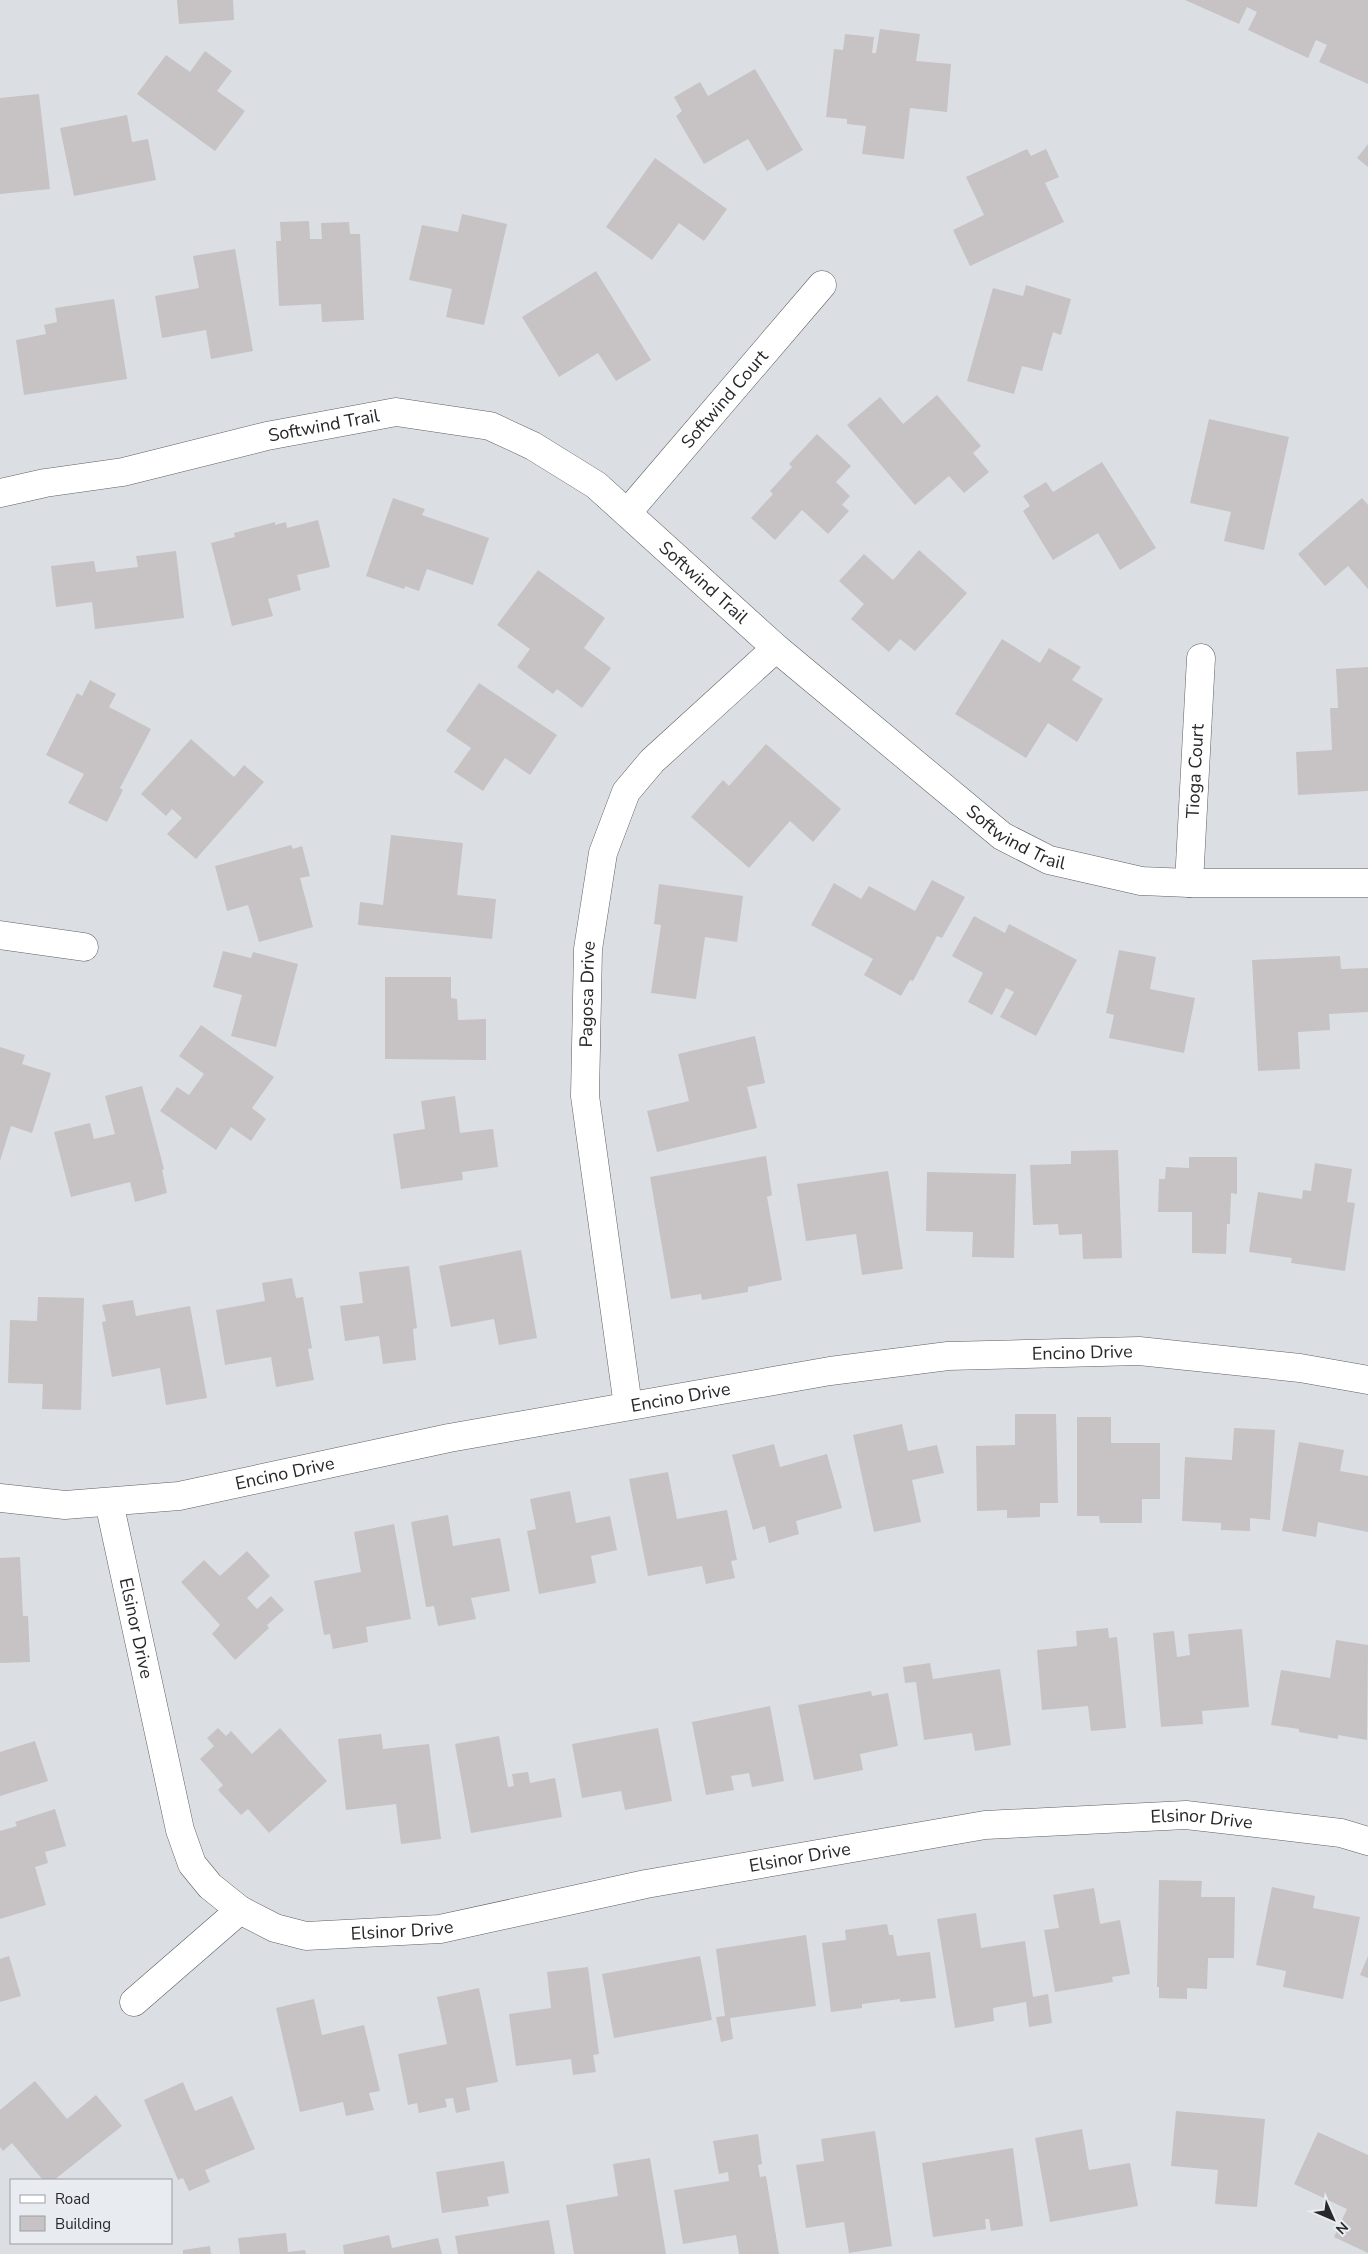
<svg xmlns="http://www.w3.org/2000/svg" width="1368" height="2254" viewBox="0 0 1368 2254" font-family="'Nunito Sans',sans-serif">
  <rect width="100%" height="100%" fill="#dbdfe3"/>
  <!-- building -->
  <g fill="#c7c2c4">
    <path d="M177 0H233L234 20 179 24Z"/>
    <path d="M1185 0H1368V84L1319 62 1327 45 1316 40 1308 58 1248 30 1257 12 1247 7 1239 24Z"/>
    <path d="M880 29 920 34 916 61 951 64 947 112 910 108 904 159 862 154 866 126 847 124V119L826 117 834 49 843 50 845 34 874 37 872 53H876Z"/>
    <path d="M205 51 232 71 217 91 245 111 215 151 137 94 166 55 190 72Z"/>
    <path d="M755 69 803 150 767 171 748 139 704 164 676 116 682 111 674 97 700 82 708 96Z"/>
    <path d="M39 94 50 189 0 194V98Z"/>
    <path d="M127 115 132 142 148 139 156 180 74 196 60 128Z"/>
    <path d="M1368 144V167L1357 158Z"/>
    <path d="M1027 149 1031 156 1046 149 1059 177 1045 183 1064 222 970 266 953 230 984 215 966 177Z"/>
    <path d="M655 158 727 209 704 241 679 223 652 260 606 227Z"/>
    <path d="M462 214 507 224 484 325 446 317 452 289 409 280 422 225 458 232Z"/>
    <path d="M309 221 310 239H322L321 223 349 222 350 234H360L364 320 322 322 321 304 279 306 276 241H281L280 222Z"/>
    <path d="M235 249 253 351 211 359 206 330 162 338 155 296 199 288 193 256Z"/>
    <path d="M596 271 651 360 616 381 598 353 559 377 522 317Z"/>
    <path d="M1026 285 1071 299 1061 335 1053 332 1042 371 1022 366 1014 394 967 381 993 288 1023 296Z"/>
    <path d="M114 299 127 379 24 395 16 340 46 334 44 325 57 322 55 308Z"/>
    <path d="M937 395 981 446 973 453 989 472 964 493 949 476 915 505 847 425 880 397 903 424Z"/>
    <path d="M1209 419 1289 437 1264 550 1224 541 1231 512 1190 503Z"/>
    <path d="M817 434 851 466 836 482 850 496 842 505 849 511 828 534 802 510 775 540 751 518 773 494 770 491 792 467 789 464Z"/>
    <path d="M1102 462 1156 548 1120 570 1098 533 1053 560 1023 511 1030 506 1023 496 1046 482 1053 492Z"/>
    <path d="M393 498 425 509 422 515 489 538 473 585 427 569 419 591 405 586 404 589 366 576Z"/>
    <path d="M1362 498 1368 505V589L1348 566 1325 586 1298 554Z"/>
    <path d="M318 520 330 567 297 575 301 590 268 599 273 616 232 626 211 543 235 537 234 533 275 522V525L286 522 287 528Z"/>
    <path d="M919 550 967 593 915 651 900 639 889 652 851 619 864 604 839 581 864 554 893 580Z"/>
    <path d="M176 551 184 618 95 629 92 602 56 607 51 566 94 561 96 572 138 567 136 556Z"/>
    <path d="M538 570 605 618 584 648 611 668 582 708 557 689 553 694 517 667 530 649 497 625Z"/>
    <path d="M1002 639 1040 663 1049 648 1081 667 1072 680 1103 699 1077 742 1048 723 1026 758 955 714Z"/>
    <path d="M1368 667V791L1298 795 1296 752 1332 750 1330 708H1338L1336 669Z"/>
    <path d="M90 680 116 694 109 707 151 729 120 788 123 790 107 822 68 803 84 774 46 755 77 693 82 696Z"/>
    <path d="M479 683 557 735 530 775 505 758 483 791 454 772 471 748 446 731Z"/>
    <path d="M191 739 234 777 244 765 264 782 196 859 167 834 182 818 172 809 166 816 141 794Z"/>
    <path d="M766 744 841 809 813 842 790 821 749 868 691 817 723 780 729 786Z"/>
    <path d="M391 835 463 843 457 895 496 899 492 939 358 925 360 902 383 905Z"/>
    <path d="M291 845 293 849 302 846 310 876 300 878 313 927 259 942 248 905 227 911 215 866Z"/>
    <path d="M932 880 965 897 942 938 937 936 913 981 910 980 901 996 864 975 873 959 811 925 834 883 861 899 869 886 915 911Z"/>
    <path d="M659 884 743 896 737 942 705 937 696 999 651 993 661 925 654 924Z"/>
    <path d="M974 916 1005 933 1009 924 1077 960 1036 1036 1000 1017 1014 992 1006 988 992 1015 968 1002 983 973 952 956Z"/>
    <path d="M1119 950 1156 957 1150 989 1195 998 1184 1053 1109 1038 1114 1015 1106 1013Z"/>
    <path d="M223 951 251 958 253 952 298 964 276 1047 231 1036 242 995 213 987Z"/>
    <path d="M1340 956 1341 969 1368 968V1012L1329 1014 1330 1030 1298 1032 1300 1069 1258 1071 1252 960Z"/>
    <path d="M385 977H451V998L457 999 458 1020 486 1019V1060L385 1059Z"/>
    <path d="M201 1025 274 1077 252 1108 266 1119 251 1141 231 1127 216 1150 160 1111 177 1087 189 1095 204 1074 179 1056Z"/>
    <path d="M755 1036 765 1083 747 1087 757 1128 657 1152 647 1111 689 1101 678 1054Z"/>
    <path d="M0 1047 25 1055 22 1064 51 1073 32 1133 11 1126 0 1161Z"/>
    <path d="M142 1086 164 1169 162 1170 167 1193 135 1202 130 1182 71 1197 54 1132 90 1123 94 1139 115 1134 105 1096Z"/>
    <path d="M455 1096 460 1133 493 1129 498 1167 462 1172 463 1180 401 1189 393 1134 425 1129 421 1101Z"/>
    <path d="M1118 1150 1122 1258 1083 1259 1082 1234 1059 1235 1058 1224 1033 1225 1030 1165 1071 1164V1151Z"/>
    <path d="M766 1156 772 1195 767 1197 782 1280 748 1287V1292L702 1300 701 1294 671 1299 650 1177Z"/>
    <path d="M1189 1157H1237V1194L1231 1193 1230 1224H1227L1226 1254 1192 1253V1212H1158L1159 1179H1165L1166 1167 1189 1168Z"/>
    <path d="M1315 1163 1352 1169 1347 1202 1355 1203 1345 1271 1291 1263 1292 1258 1249 1252 1258 1192 1302 1199 1303 1190 1311 1191Z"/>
    <path d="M888 1171 903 1269 862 1275 856 1234 806 1241 797 1184Z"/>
    <path d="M927 1172 1016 1174 1014 1258 972 1257 973 1232 926 1231Z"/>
    <path d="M521 1250 537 1338 499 1345 494 1319 451 1327 439 1266Z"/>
    <path d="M409 1266 417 1328 413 1329 416 1360 383 1364 379 1336 345 1341 340 1306 363 1303 359 1272Z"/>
    <path d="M292 1278 296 1298 303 1297 312 1348 308 1349 314 1380 276 1387 271 1357 225 1365 216 1310 265 1301 262 1283Z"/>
    <path d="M38 1297 84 1298 81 1410 42 1409 43 1384 8 1383 10 1320 37 1321Z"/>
    <path d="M133 1300 136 1316 190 1306 207 1398 166 1405 160 1368 112 1377 102 1322 106 1321 102 1305Z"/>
    <path d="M1015 1414H1056L1058 1503H1040V1517L1007 1518V1510L977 1511 976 1446 1015 1445Z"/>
    <path d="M1077 1417H1111V1443H1160V1499H1142V1523H1100L1099 1516H1077Z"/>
    <path d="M902 1424 908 1451 937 1445 944 1473 912 1480 921 1522 874 1532 853 1435Z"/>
    <path d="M1234 1428 1275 1430 1270 1520 1250 1518V1531L1221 1530V1523L1182 1521 1185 1457 1232 1460Z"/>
    <path d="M1299 1442 1344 1450 1340 1471 1368 1476V1532L1318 1522 1316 1537 1282 1531Z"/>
    <path d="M774 1444 780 1467 827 1454 842 1508 796 1521 799 1534 769 1543 765 1526 753 1530 732 1455Z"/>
    <path d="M668 1472 677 1519 727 1510 737 1560 731 1561 735 1578 706 1584 702 1566 648 1576 629 1479Z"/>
    <path d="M570 1491 576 1523 610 1516 617 1550 591 1556 596 1583 539 1594 527 1531 536 1529 530 1499Z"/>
    <path d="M448 1515 453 1546 500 1538 510 1591 471 1598 476 1619 438 1626 434 1606 426 1607 411 1522Z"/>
    <path d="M394 1524 411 1619 366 1627 368 1642 333 1649 330 1634 324 1635 314 1581 361 1572 354 1532Z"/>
    <path d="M247 1551 270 1576 247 1598 257 1609 271 1596 284 1610 267 1625 269 1628 235 1660 212 1634 220 1625 181 1582 204 1560 220 1576Z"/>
    <path d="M20 1557 23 1616H28L30 1662 0 1663V1558Z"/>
    <path d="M1108 1628 1109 1638 1117 1637 1126 1728 1091 1731 1088 1706 1042 1710 1037 1650 1077 1646 1076 1631Z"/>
    <path d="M1242 1629 1249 1707 1202 1711 1203 1724 1161 1727 1153 1633 1174 1631 1177 1657 1190 1655 1188 1634Z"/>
    <path d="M1336 1640 1368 1645 1367 1740 1338 1735V1739L1299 1732V1729L1271 1725 1281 1670 1330 1678Z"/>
    <path d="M930 1663 933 1679 1000 1669 1011 1745 975 1751 972 1733 924 1740 916 1682 905 1683 903 1667Z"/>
    <path d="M871 1691 872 1696 888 1693 898 1746 860 1754 863 1770 814 1780 798 1705Z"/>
    <path d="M770 1706 784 1781 752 1787 749 1773 731 1776 734 1790 706 1795 692 1722Z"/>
    <path d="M218 1728 226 1736 231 1731 252 1754 280 1728 327 1781 269 1833 248 1809 241 1815 218 1790 223 1785 200 1759 214 1746 207 1738Z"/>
    <path d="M658 1728 672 1801 625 1810 621 1791 582 1798 572 1744Z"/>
    <path d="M381 1734 383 1749 429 1744 441 1839 401 1844 396 1804 346 1810 338 1739Z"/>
    <path d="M499 1736 508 1787 514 1786 512 1774 528 1772 530 1783 555 1778 562 1817 471 1833 455 1744Z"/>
    <path d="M35 1741 48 1781 0 1796V1752Z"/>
    <path d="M55 1809 66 1846 45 1852 48 1863 35 1867 46 1905 0 1919V1831L17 1826 15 1822Z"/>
    <path d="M1159 1880 1202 1881 1201 1897H1235L1234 1958H1208L1207 1989 1187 1988V1999L1159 1998V1987H1157Z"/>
    <path d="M1272 1887 1315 1896 1313 1908 1360 1917 1343 1999 1283 1987 1286 1971 1256 1965Z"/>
    <path d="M1094 1888 1100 1924 1120 1920 1130 1974 1112 1977 1113 1982 1055 1992 1044 1930 1059 1928 1053 1895Z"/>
    <path d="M976 1913 981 1948 1025 1941 1033 1997 1048 1994 1052 2023 1029 2027 1026 2002 993 2008 994 2021 955 2028 937 1919Z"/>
    <path d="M887 1924 889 1935H893L897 1956 930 1952 936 1998 900 2002V1999L862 2004V2008L831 2012 822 1943 846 1940 845 1930Z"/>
    <path d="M806 1935 816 2006 730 2018 733 2039 721 2042 716 2017 725 2016 716 1949Z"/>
    <path d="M9 1956 21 1996 0 2002V1959Z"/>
    <path d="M700 1956 712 2020 614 2038 602 1974Z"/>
    <path d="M1368 1956V1978L1360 1975Z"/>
    <path d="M588 1967 599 2054 593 2055 596 2072 573 2075 571 2059 516 2066 509 2014 551 2008 547 1972Z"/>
    <path d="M479 1988 498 2082 466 2088 470 2110 456 2113 453 2098 445 2099 447 2107 419 2113 417 2103 408 2105 398 2054 447 2044 437 1997Z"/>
    <path d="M314 1999 322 2035 364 2025 380 2091 369 2093 374 2110 346 2116 343 2102 300 2112 276 2008Z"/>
    <path d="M35 2081 67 2119 96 2095 122 2126 54 2180H43L12 2143 3 2151 0 2147V2110Z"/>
    <path d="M183 2082 195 2111 232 2096 255 2149 205 2170 210 2182 189 2191 183 2178 178 2180 144 2100Z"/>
    <path d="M1176 2111 1265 2119 1257 2207 1215 2204 1218 2170 1171 2166Z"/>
    <path d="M1082 2129 1089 2170 1130 2163 1138 2206 1050 2222 1035 2138Z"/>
    <path d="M875 2131 892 2246 849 2253 844 2222 806 2228 796 2165 824 2161 821 2139Z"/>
    <path d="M1318 2132 1368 2155V2253L1334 2237 1347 2209 1294 2184Z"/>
    <path d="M758 2134 762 2164 758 2165 760 2177 766 2176 779 2254H739L736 2235 683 2244 674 2190 729 2181 728 2172 719 2174 713 2141Z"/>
    <path d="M1013 2148 1023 2226 991 2231 989 2219H985L986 2229 933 2237 922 2163Z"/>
    <path d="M650 2158 666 2254H574L566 2205 618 2196 613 2164Z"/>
    <path d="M504 2161 509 2193 487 2197 489 2206 442 2213 436 2172Z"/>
    <path d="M549 2220 555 2254H458L455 2236Z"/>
    <path d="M286 2233 288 2252 305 2250 306 2254H240L238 2238Z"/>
    <path d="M389 2235 392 2248 438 2238 442 2254H344L343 2245Z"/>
    <path d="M210 2246 211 2254H183V2250Z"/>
  </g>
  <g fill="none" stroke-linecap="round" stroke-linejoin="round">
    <defs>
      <g id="minor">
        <path id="s1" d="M0 493 45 483 123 472 267 436 396 412 490 426 533 446 596 485 776 648 1002 836 1049 860 1141 881 1189 883H1368"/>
        <path id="s2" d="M627 513 822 285"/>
        <path id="s3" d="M1189 883 1201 658"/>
        <path d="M0 935 84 947"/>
        <path id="s4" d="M628 1406 585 1096 588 949 603 853 626 792 652 761 776 648"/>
        <path id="s5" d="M0 1498 65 1505 179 1496 449 1438 830 1371 948 1356 1139 1351 1300 1368 1368 1380"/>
        <path id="s6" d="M109 1502 180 1830 192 1864 210 1886 240 1910 275 1928 306 1936 440 1929 646 1884 985 1825 1186 1815 1341 1833 1368 1841"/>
        <path d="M134 2002 240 1910"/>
      </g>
    </defs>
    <!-- minor casing -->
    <use href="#minor" stroke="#5c6063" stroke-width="29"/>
    <!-- minor -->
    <use href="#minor" stroke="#fff" stroke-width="28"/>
  </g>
  <g text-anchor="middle" stroke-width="5" stroke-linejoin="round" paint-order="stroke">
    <!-- street labels -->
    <g font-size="18" fill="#27282a" stroke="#e8ecf0">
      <text dy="6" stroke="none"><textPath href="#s2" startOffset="150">Softwind Court</textPath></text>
      <text dy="6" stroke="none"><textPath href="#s1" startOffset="331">Softwind Trail</textPath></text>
      <text dy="6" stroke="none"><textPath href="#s1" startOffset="766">Softwind Trail</textPath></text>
      <text dy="6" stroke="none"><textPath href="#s3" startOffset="112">Tioga Court</textPath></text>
      <text dy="6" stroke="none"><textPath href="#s1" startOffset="1171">Softwind Trail</textPath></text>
      <text dy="6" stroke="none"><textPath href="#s4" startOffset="415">Pagosa Drive</textPath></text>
      <text dy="6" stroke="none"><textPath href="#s5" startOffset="1096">Encino Drive</textPath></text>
      <text dy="6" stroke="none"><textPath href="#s5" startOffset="691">Encino Drive</textPath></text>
      <text dy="6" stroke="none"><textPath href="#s5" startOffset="288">Encino Drive</textPath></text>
      <text dy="6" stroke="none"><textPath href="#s6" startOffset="129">Elsinor Drive</textPath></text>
      <text dy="6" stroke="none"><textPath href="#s6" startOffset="1416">Elsinor Drive</textPath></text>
      <text dy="6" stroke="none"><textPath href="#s6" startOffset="1011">Elsinor Drive</textPath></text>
      <text dy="6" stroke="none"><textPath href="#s6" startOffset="606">Elsinor Drive</textPath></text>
    </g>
  </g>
  <!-- legend -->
  <rect x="10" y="2179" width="162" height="65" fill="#e8ecf0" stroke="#9b9ea1"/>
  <rect x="20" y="2195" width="25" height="8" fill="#ffffff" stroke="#9b9ea1"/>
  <text x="55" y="2204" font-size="15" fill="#27282a">Road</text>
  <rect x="20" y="2216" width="25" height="15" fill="#c7c2c4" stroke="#9b9ea1"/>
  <text x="55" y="2229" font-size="15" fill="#27282a">Building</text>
  <!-- north arrow -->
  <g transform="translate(1333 2219) rotate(135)" stroke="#e8ecf0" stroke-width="4" paint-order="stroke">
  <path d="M0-4L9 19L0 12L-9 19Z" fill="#27282a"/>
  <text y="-8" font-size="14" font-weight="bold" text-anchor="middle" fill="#27282a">N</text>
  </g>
</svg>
